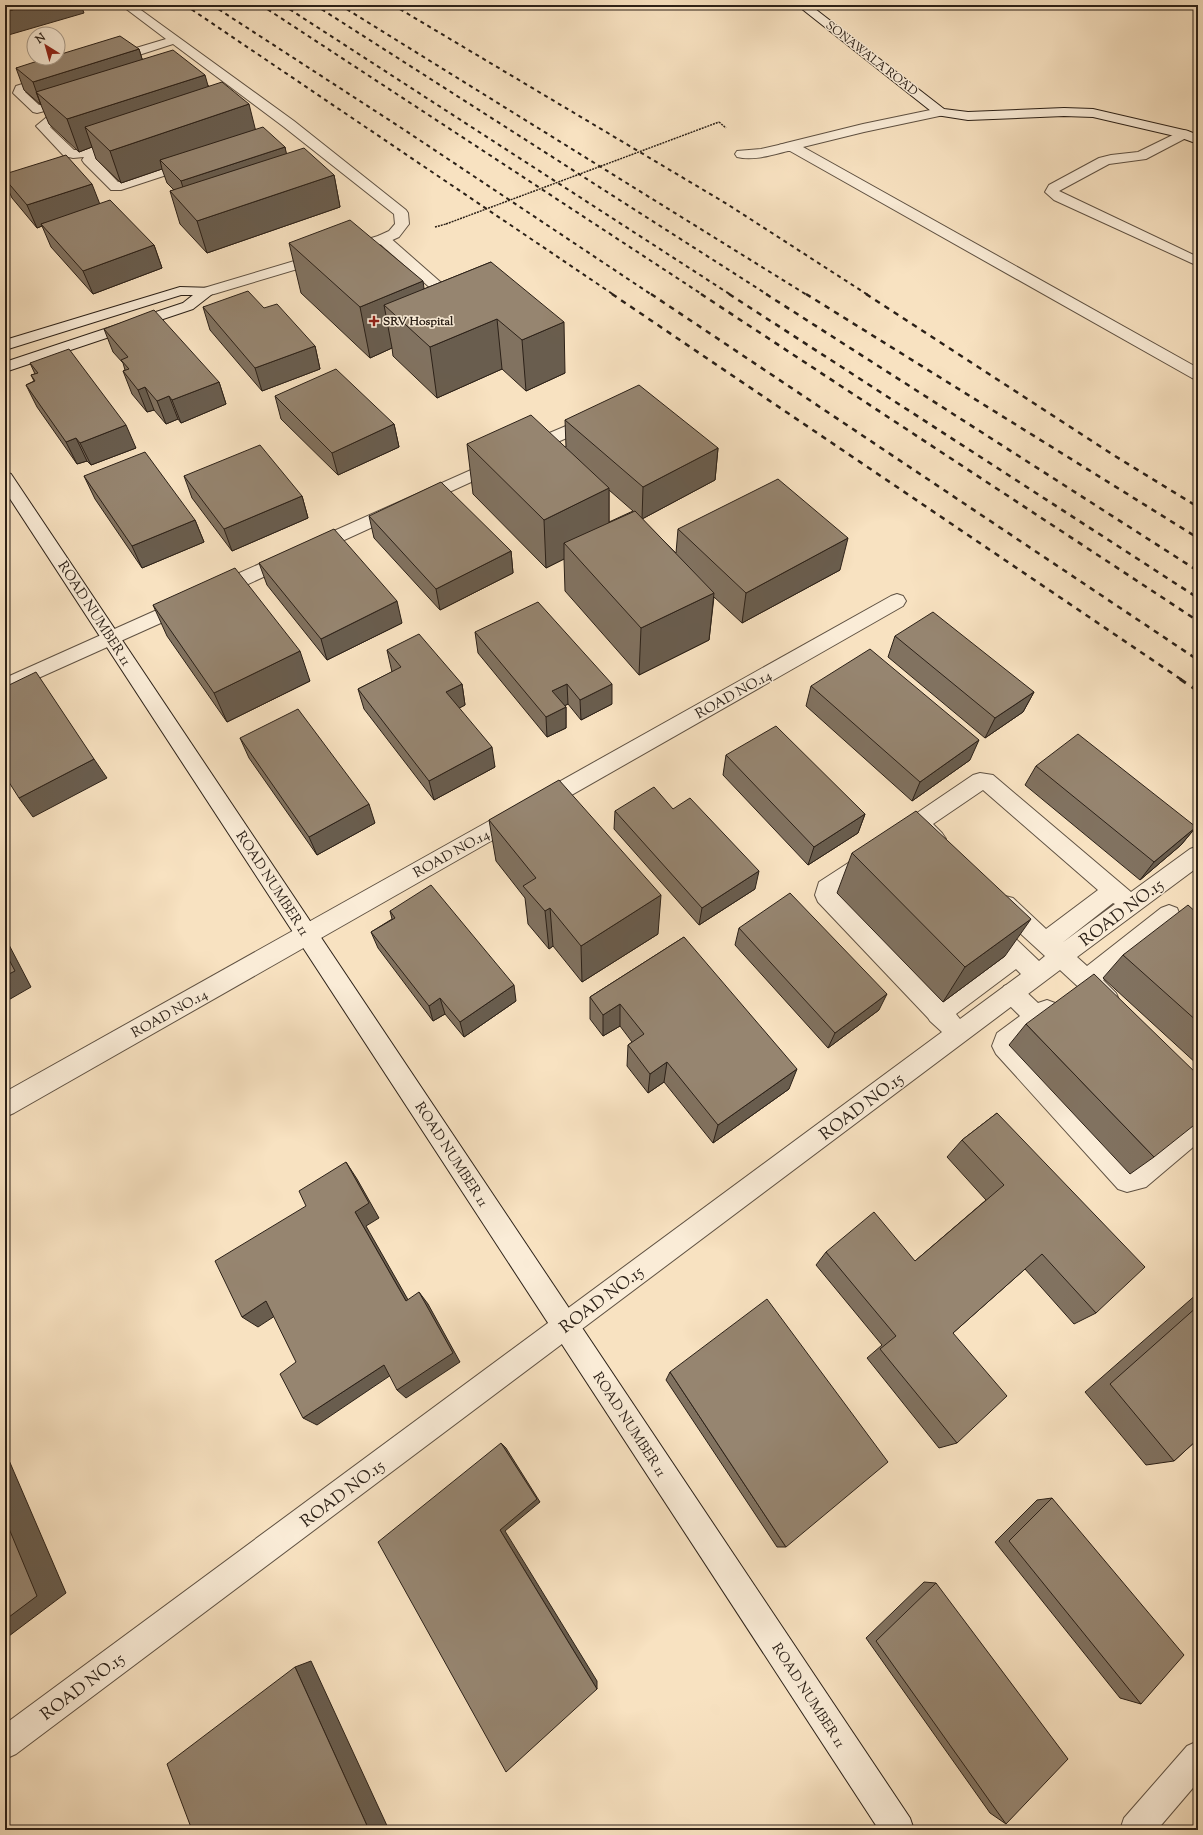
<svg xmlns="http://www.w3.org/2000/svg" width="1203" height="1835" viewBox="0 0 1203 1835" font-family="'Sorts Mill Goudy',serif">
  <rect width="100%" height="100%" fill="#f8e2c1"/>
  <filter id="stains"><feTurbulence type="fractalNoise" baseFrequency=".005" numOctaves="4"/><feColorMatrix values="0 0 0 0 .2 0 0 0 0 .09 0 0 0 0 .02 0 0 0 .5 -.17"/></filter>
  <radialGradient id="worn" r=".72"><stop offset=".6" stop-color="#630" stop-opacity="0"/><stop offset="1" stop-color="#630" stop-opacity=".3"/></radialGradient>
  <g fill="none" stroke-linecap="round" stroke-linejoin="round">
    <defs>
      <g id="lane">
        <path d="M1183 130 1188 131 1189 134 1188 137 1146 159 1109 164 1059 191 1198 257V266L1054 200 1045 192 1049 185 1099 158 1111 155 1138 152Z"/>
        <path d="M783 144 788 145 790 148 788 151C772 155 753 161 737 157L735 154 737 151 761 149Z"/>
        <path d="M383 235 388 236 462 301 464 304 462 307 457 308 452 307 378 242 376 239 378 236Z"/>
        <path d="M1012 983 1020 986 1038 1003 1047 1000 1055 1003 1059 1010 1055 1017 1018 1045 1131 1167 1189 1120 1198 1116V1143L1146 1187 1127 1192 1118 1189 996 1054 992 1046 997 1033 1020 1016 1004 1000 1001 993 1004 986Z"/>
      </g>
      <g id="street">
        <path d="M121 5H134L294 121 406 210 408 213 409 224 399 237 388 242 214 294 209 295 204 294 202 291 204 288 378 236 389 231 395 224 394 214 284 127 173 44 114 63H106L104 60 106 57 166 39Z"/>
        <path d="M51 75 55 76 57 79 55 82 25 92 39 105 67 97 71 98 73 101 71 104 37 113 33 112 13 93 16 86Z"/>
        <path d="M76 108 80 109 82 112 80 115 55 123 50 127 74 150C85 151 96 143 107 145L108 148 124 143 129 144 131 147 129 150 98 161 118 182 192 158 197 159 199 162 197 165 121 190H111L84 163 82 160 84 157 73 158 64 156 36 126 47 117Z"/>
        <path d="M940 108 944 109 946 112 944 115 864 132 803 147 1198 368V380L1192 378 790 151H779L777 148 779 145 786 143 863 124Z"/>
        <path d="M592 415 598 416 600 420 598 424 533 453 527 454 521 453 519 449 521 445Z"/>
        <path d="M498 458 504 459 506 463 504 467 222 596 216 598 210 596 207 591 210 586Z"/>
        <path d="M897 594 903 596 906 601 903 606 14 1113 5 1117V1092L891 596Z"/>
        <path d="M186 597 192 599 195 604 192 609 5 693V678Z"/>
        <path d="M980 773 993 775 1131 892 1190 849 1198 846V867L1077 957 1087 966 1161 908 1169 905 1177 908 1180 915 1177 922 1103 980 1116 993 1119 1000 1116 1007 1108 1010 1100 1007 1060 970 16 1754 5 1759V1724L942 1032 930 1021 928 1018 818 902 815 895 819 882 859 856 867 853 875 856 878 862 875 868 838 893 940 999 1001 954 981 935 978 928 981 921 989 918 997 921 1039 961 1045 956 997 912 994 905 997 898 1005 896 1013 898 1046 929 1098 890 983 790 933 824 942 833 946 839 942 845C926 851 905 831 914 815L973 775ZM1113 903 1115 904 1062 943ZM1016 969 1021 974 960 1019 956 1014Z"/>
        <path d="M1198 1741V1782L1157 1830H1120L1124 1818 1187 1746Z"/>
      </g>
      <g id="secondary">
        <path d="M797 5H810L944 109 968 112 1064 108 1093 109 1188 131 1198 135V144L1179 137 1093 117 1064 116 968 120 936 115Z"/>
        <path d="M180 287 214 288 216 291 193 309 5 372V362L183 303 193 295H181L5 350V340Z"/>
        <path d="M5 472 11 474 910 1818 914 1830H879L5 491Z"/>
      </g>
    </defs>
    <!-- lane casing -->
    <use href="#lane" stroke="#5f5142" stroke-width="2"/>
    <!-- street casing -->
    <use href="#street" stroke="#5f5142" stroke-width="2"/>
    <!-- secondary casing -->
    <use href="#secondary" stroke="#2c2118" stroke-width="2"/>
    <!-- path -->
    <g stroke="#2c2118" stroke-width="1.5" stroke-dasharray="2 1" stroke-linecap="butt">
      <path d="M719 122 726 128"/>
      <path d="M435 227 446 224"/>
    </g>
    <!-- lane -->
    <use href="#lane" fill="#faecd7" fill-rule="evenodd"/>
    <!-- street -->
    <use href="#street" fill="#faecd7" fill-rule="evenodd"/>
    <!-- secondary -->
    <use href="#secondary" fill="#faecd7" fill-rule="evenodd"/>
    <!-- rail-far2 -->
    <g stroke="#2c2118" stroke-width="2" stroke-dasharray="4 4" stroke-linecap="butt">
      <path d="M185 5 614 295"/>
      <path d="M212 5 403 129 652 295"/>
      <path d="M261 5 703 295"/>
      <path d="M283 5 731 295"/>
      <path d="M315 5 768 295"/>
      <path d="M340 5 807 295"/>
      <path d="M393 5 727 204 868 295"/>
    </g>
    <!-- rail-far1 -->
    <g stroke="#2c2118" stroke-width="2.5" stroke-dasharray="5.5 5.5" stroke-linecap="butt">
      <path d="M612 294 1182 680"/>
      <path d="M651 294 1198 660"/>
      <path d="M701 294 1198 621"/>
      <path d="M729 294 1198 598"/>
      <path d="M766 294 1198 571"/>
      <path d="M806 294 1198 538"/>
      <path d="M866 294 1115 456 1198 507"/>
    </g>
    <!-- rail -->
    <path stroke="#2c2118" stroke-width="3" stroke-dasharray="7 7" stroke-linecap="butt" d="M1180 679 1198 691"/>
    <!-- path-bridge -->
    <path stroke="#2c2118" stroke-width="1.5" stroke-dasharray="2 1" stroke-linecap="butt" d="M446 224 719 122"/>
  </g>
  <!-- wall -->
  <g fill="#817260" stroke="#2c2118" fill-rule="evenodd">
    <path d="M139 49 142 59 209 86 255 129 285 147 286 154 334 175 340 207 207 253 180 224 170 191 174 190 167 183 162 169 121 183 96 159 92 147 79 152 49 124 41 105 24 90 16 68Z"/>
    <path d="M5 174 100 204 154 245 162 268 93 294 51 247 42 226 37 228 12 198 5 183Z"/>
    <path d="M289 243 424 289 491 262 565 373 526 391 502 369 437 398 393 356 392 348 370 358 301 293Z"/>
    <path d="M203 307 264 308 315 346 320 369 262 391 210 330Z"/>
    <path d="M104 329 219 382 226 404 181 423 178 419 166 424 154 410 147 412 132 394 123 371 125 370 123 363 113 352Z"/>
    <path d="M30 363 136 448 91 465 87 461 77 464 37 407 26 385 34 381 31 375 35 374Z"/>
    <path d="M275 396 394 424 399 447 338 475 281 419Z"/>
    <path d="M565 420 718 448 715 480 642 519 676 553 678 529 840 570 742 623 714 597 709 640 639 675 565 591 564 559 546 568 473 494 467 444 566 447ZM609 490 633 511 609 522Z"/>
    <path d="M84 476 195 520 204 542 142 568 95 499Z"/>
    <path d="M184 476 302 496 308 518 232 551 192 498Z"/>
    <path d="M369 516 511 551 513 573 440 610 374 538Z"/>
    <path d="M259 563 402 623 327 660 267 585Z"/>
    <path d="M153 605 310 681 227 722 167 636Z"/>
    <path d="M475 632 612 704 581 720 568 704 564 706 566 707V728L547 737 478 653Z"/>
    <path d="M895 636 1034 692 1023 712 985 738 888 657Z"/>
    <path d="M387 650 462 684 465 705 459 708 495 767 434 800 364 709 358 689 392 672Z"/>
    <path d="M811 686 970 760 912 801 806 706Z"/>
    <path d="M240 738 375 823 317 855 249 758Z"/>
    <path d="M726 755 865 814 858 833 808 865 723 775Z"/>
    <path d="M1036 766 1196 827 1181 845 1140 880 1025 785Z"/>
    <path d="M673 809 755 889 699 925 614 829 615 811Z"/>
    <path d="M489 820 658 934 582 982 553 946 549 949 528 924 525 898 496 861Z"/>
    <path d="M852 853 1005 956 943 1002 837 893Z"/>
    <path d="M390 911 516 1001 464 1037 445 1014 433 1021 378 948 371 932 392 919Z"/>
    <path d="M1198 914V1065L1103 978 1123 955Z"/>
    <path d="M739 928 879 1010 828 1048 735 945Z"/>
    <path d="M684 937 789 1089 713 1143 664 1082 648 1093 627 1066 628 1045 632 1042 620 1026 603 1036 590 1019V997Z"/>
    <path d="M1026 1024 1154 1157 1130 1174 1009 1045Z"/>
    <path d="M997 1113 1096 1313 1074 1324 1025 1269 953 1333 957 1443 939 1448 867 1358 882 1345 816 1265 826 1252 915 1261 986 1200 947 1157 962 1140Z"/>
    <path d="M1198 1293V1439L1174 1461 1146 1465 1085 1392Z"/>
    <path d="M670 1372 786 1547H777L666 1380Z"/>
    <path d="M1052 1498 1141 1704 1120 1698 995 1542 1037 1500Z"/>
    <path d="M924 1582 936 1583 1006 1824 990 1813 866 1638Z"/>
  </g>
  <!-- shaded-wall -->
  <g fill="#695d4e" stroke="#2c2118">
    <path d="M29 5H81L84 13 5 36V12Z"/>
    <path d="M139 49 146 72 36 92 41 105 33 82Z"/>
    <path d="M205 75 214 107 85 127 92 147 79 152 67 119Z"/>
    <path d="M249 104 257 136 160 160 162 169 121 183 110 151Z"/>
    <path d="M285 147 290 170 188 204 181 181Z"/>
    <path d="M334 175 340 207 207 253 197 221Z"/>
    <path d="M92 184 101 207 41 224 42 226 37 228 27 205Z"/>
    <path d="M154 245 162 268 93 294 83 271Z"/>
    <path d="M423 281 430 332 384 305 392 348 370 358 360 307Z"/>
    <path d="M497 319 502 369 437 398 430 347Z"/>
    <path d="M564 322 565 373 526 391 522 340Z"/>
    <path d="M315 346 320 369 262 391 255 368Z"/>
    <path d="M219 382 226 404 181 423 172 400Z"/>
    <path d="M145 387 154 410 147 412 138 390Z"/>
    <path d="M169 396 178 419 166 424 157 401Z"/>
    <path d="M394 424 399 447 338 475 332 453Z"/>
    <path d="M126 425 136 448 91 465 80 443Z"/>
    <path d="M76 438 87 461 77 464 66 442Z"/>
    <path d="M718 448 715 480 642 519 643 487Z"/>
    <path d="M609 488V537L564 543V559L546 568 544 520Z"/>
    <path d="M302 496 308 518 232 551 224 529Z"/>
    <path d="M195 520 204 542 142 568 132 546Z"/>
    <path d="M848 538 840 570 742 623 746 593Z"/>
    <path d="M511 551 513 573 440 610 436 589Z"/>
    <path d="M714 593 709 640 639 675 641 628Z"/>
    <path d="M397 601 402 623 327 660 321 639Z"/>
    <path d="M300 651 310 681 227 722 214 693Z"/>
    <path d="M462 684 465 705 450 713 446 692Z"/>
    <path d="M567 684 568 704 553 712 552 691Z"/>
    <path d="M612 684V704L581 720 580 700Z"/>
    <path d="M1034 692 1023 712 985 738 995 718Z"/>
    <path d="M566 707V728L547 737 546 717Z"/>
    <path d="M979 740 970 760 912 801 920 782Z"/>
    <path d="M492 747 495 767 434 800 429 781Z"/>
    <path d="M94 759 107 778 33 817 19 798Z"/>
    <path d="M369 804 375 823 317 855 309 837Z"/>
    <path d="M865 814 858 833 808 865 814 847Z"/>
    <path d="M1196 827 1181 845 1140 880 1154 862Z"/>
    <path d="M759 871 755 889 699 925 702 908Z"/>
    <path d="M661 895 658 934 582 982 581 946Z"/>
    <path d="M550 908 553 946 549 949 545 911Z"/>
    <path d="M1031 919 1005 956 943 1002 965 967Z"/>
    <path d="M5 939 7 941 31 987 5 1002Z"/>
    <path d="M514 985 516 1001 464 1037 460 1022Z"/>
    <path d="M887 994 879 1010 828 1048 835 1033Z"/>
    <path d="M440 998 445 1014 433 1021 429 1006Z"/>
    <path d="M620 1004V1026L603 1036V1015Z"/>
    <path d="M667 1062 664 1082 648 1093 650 1074Z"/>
    <path d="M797 1069 789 1089 713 1143 718 1125Z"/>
    <path d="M346 1162 357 1179 379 1218 366 1226 415 1312 406 1301 355 1212Z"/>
    <path d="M419 1292 428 1304 460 1362 406 1398 397 1390Z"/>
    <path d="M266 1301 281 1312 258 1327 242 1317Z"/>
    <path d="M384 1365 394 1373 317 1425 303 1418Z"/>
    <path d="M501 1443 506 1448 540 1502 505 1531 597 1681V1689L500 1530Z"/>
    <path d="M5 1451 66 1593 5 1639Z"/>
    <path d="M311 1661 389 1830H369L295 1667Z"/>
  </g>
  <!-- building -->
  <g fill="#968570" stroke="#2c2118">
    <path d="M5 5H29L5 12Z"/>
    <path d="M120 36 139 49 33 82 16 68 47 58H58V55Z"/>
    <path d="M173 50 205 75 67 119 36 92Z"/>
    <path d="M222 82 249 104 110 151 85 127Z"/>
    <path d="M263 127 285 147 181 181 160 160Z"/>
    <path d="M304 148 334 175 197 221 170 191Z"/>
    <path d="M66 155 92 184 27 205 5 179V174Z"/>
    <path d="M110 200 154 245 83 271 41 224Z"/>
    <path d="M350 220 423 281 360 307 289 243Z"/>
    <path d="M491 262 564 322 522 340 497 319 430 347 384 305Z"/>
    <path d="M248 291 264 308 277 304 315 346 255 368 203 307Z"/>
    <path d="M154 310 219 382 172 400 169 396 157 401 145 387 138 390 123 371 129 369 121 360 128 357 104 329Z"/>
    <path d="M69 349 126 425 80 443 76 438 66 442 26 385 35 381 31 375 38 373 30 363Z"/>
    <path d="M336 369 394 424 332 453 275 396Z"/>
    <path d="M639 385 718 448 643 487 565 420Z"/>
    <path d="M531 415 609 488 544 520 467 444Z"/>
    <path d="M260 445 302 496 224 529 184 476Z"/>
    <path d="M145 452 195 520 132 546 84 476Z"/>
    <path d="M778 479 848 538 746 593 678 529Z"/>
    <path d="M441 482 511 551 436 589 369 516Z"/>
    <path d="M635 511 714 593 641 628 564 543Z"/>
    <path d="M334 529 397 601 321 639 259 563Z"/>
    <path d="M235 568 300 651 214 693 153 605Z"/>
    <path d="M538 602 612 684 580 700 567 684 552 691 566 707 546 717 475 632Z"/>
    <path d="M933 612 1034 692 995 718 895 636Z"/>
    <path d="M419 634 462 684 446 692 492 747 429 781 358 689 401 667 387 650Z"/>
    <path d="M870 649 979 740 920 782 811 686Z"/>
    <path d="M36 672 94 759 19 798 5 776V687Z"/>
    <path d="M298 709 369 804 309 837 240 738Z"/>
    <path d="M776 726 865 814 814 847 726 755Z"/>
    <path d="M1078 734 1196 827 1154 862 1036 766Z"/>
    <path d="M559 780 661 895 581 946 550 908 545 911 523 886 536 878 489 820Z"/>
    <path d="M654 787 673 809 690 798 759 871 702 908 615 811Z"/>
    <path d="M916 811 1031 919 965 967 852 853Z"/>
    <path d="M431 885 514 985 460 1022 440 998 429 1006 371 932 395 918 390 911Z"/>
    <path d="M790 893 887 994 835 1033 739 928Z"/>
    <path d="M1188 905 1198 914V1022L1123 955Z"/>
    <path d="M684 937 797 1069 718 1125 667 1062 650 1074 628 1045 644 1034 620 1004 603 1015 590 997Z"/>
    <path d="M5 952 15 971 5 976Z"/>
    <path d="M1094 974 1198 1075V1122L1154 1157 1026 1024Z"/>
    <path d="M997 1113 1145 1267 1096 1313 1042 1254 953 1333 1007 1396 957 1443 880 1349 896 1336 826 1252 874 1212 915 1261 1004 1185 962 1140Z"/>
    <path d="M346 1162 369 1203 355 1212 406 1301 419 1292 453 1353 397 1390 384 1365 303 1418 280 1374 296 1362 266 1301 242 1317 215 1261 306 1206 299 1191Z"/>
    <path d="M767 1299 888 1462 786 1547 670 1372Z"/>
    <path d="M1198 1306V1439L1174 1461 1110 1384Z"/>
    <path d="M501 1443 537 1499 500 1530 597 1689 506 1772 378 1542Z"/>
    <path d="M1052 1498 1184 1655 1141 1704 1009 1541Z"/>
    <path d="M5 1519 37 1596 5 1620Z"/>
    <path d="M936 1583 1068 1759 1006 1824 876 1641Z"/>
    <path d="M295 1667 369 1830H192L167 1764Z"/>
  </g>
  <!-- markers -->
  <path fill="#8f2418" stroke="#faecd7" stroke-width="1.5" d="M372 315h4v4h4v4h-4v4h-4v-4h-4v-4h4z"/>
  <g text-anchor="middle" stroke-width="3" stroke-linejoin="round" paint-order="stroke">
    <!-- far-street labels -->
    <g font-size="12" fill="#2c2118" stroke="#faecd7">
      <text transform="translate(872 58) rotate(38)" y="4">SONAWALA ROAD</text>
    </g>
    <!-- far-poi labels -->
    <g font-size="12" font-weight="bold" fill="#2c2118" stroke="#faecd7" text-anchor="start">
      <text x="383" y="325">SRV Hospital</text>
    </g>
    <!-- street labels -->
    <g font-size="14" fill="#2c2118" stroke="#faecd7">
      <text transform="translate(95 613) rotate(57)" y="5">ROAD NUMBER 11</text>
      <text transform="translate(733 694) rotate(-29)" y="5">ROAD NO.14</text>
      <text transform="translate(451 853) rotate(-29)" y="5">ROAD NO.14</text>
      <text transform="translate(273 883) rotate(57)" y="5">ROAD NUMBER 11</text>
      <text transform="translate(169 1013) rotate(-29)" y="5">ROAD NO.14</text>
      <text transform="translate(452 1154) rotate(57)" y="5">ROAD NUMBER 11</text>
      <text transform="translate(630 1424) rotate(57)" y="5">ROAD NUMBER 11</text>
      <text transform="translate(809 1695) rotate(57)" y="5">ROAD NUMBER 11</text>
    </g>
    <!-- near-street labels -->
    <g font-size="17" fill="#2c2118" stroke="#faecd7">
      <text transform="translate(1121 912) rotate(-37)" y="6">ROAD NO.15</text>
      <text transform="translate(861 1106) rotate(-37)" y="6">ROAD NO.15</text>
      <text transform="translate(601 1299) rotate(-37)" y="6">ROAD NO.15</text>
      <text transform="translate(342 1493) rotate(-37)" y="6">ROAD NO.15</text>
      <text transform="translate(82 1686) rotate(-37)" y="6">ROAD NO.15</text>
    </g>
  </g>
  <!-- margin -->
  <rect width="1203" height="1835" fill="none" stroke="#f8e2c1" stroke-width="20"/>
  <rect x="6" y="6" width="1191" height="1823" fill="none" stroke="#2c2118" stroke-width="2"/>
  <rect x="10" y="10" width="1183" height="1815" fill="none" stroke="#2c2118"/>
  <!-- north arrow -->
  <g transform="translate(46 46) rotate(323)"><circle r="19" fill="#faecd7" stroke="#a89b8b"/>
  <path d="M0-3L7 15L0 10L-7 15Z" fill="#8f2418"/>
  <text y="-6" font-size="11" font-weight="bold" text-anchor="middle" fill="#2c2118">N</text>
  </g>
  <rect width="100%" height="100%" filter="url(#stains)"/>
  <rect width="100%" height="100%" fill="url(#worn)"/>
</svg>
